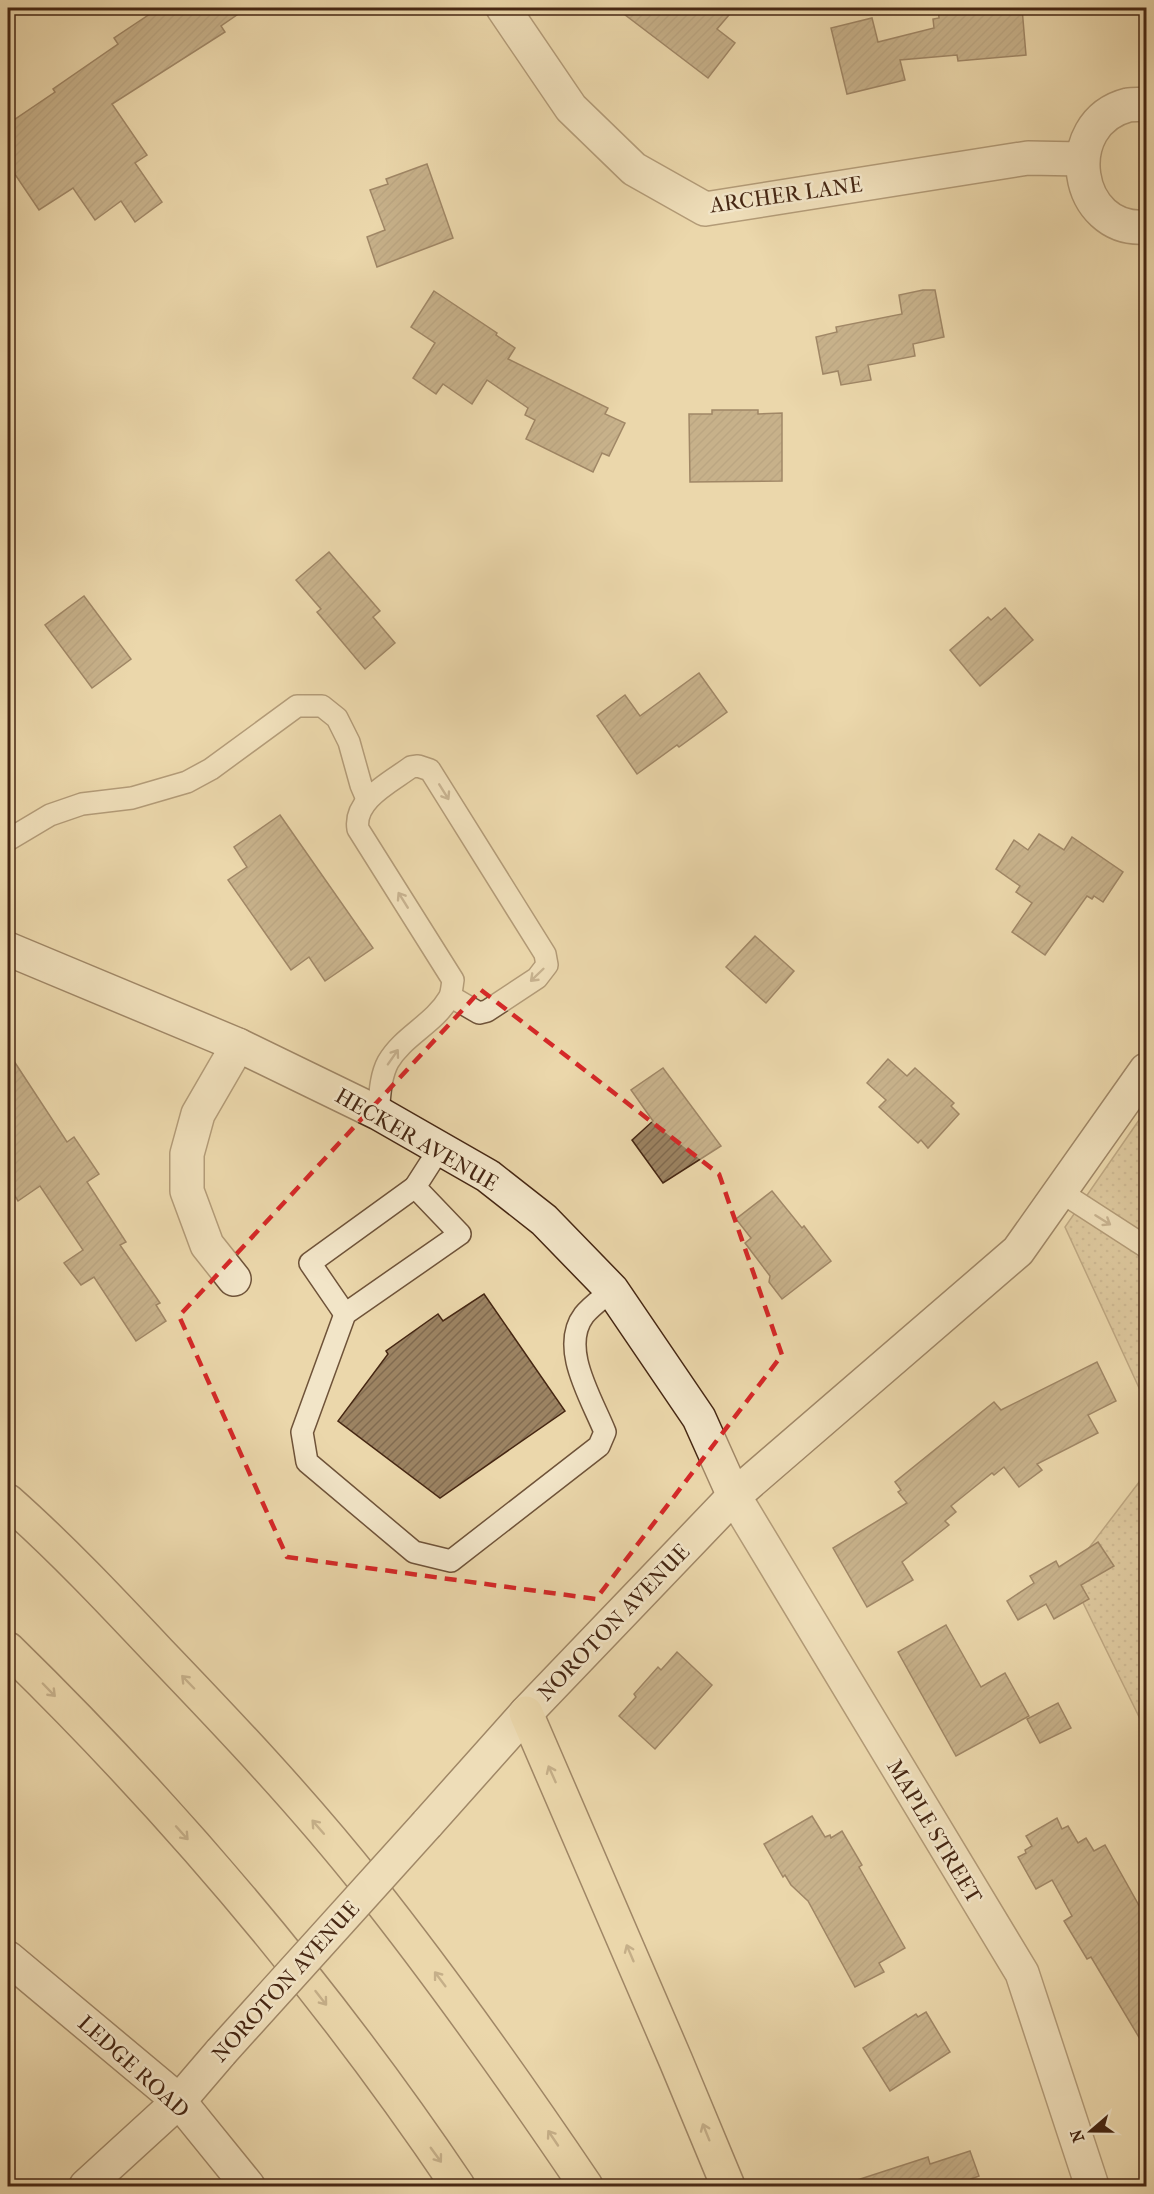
<svg xmlns="http://www.w3.org/2000/svg" width="1154" height="2194" viewBox="0 0 1154 2194" font-family="'IM FELL French Canon',serif">
  <defs>
    <pattern id="grass-dots" width="8" height="8" patternUnits="userSpaceOnUse" patternTransform="scale(1.5)"><rect width="8" height="8" fill="#cfb991"/><path d="M2 2h.1M6 6h.1" fill="none" stroke="#aa9675" stroke-width="1.8" stroke-linecap="round"/></pattern>
    <pattern id="building-hatch" width="6" height="6" patternUnits="userSpaceOnUse" patternTransform="scale(1.5)"><rect width="6" height="6" fill="#9c8362"/><path d="M-1 1l2-2M0 6l6-6M5 7l2-2" fill="none" stroke="#816b50"/></pattern>
  </defs>
  <rect width="100%" height="100%" fill="#ebd7ab"/>
  <filter id="stains"><feTurbulence type="fractalNoise" baseFrequency=".00333" numOctaves="4"/><feColorMatrix values="0 0 0 0 .2 0 0 0 0 .09 0 0 0 0 .02 0 0 0 .5 -.17"/></filter>
  <radialGradient id="worn" r=".72"><stop offset=".6" stop-color="#630" stop-opacity="0"/><stop offset="1" stop-color="#630" stop-opacity=".3"/></radialGradient>
  <!-- grass -->
  <g fill="url(#grass-dots)" stroke="#8a7052" stroke-width="1.5">
    <path d="M1146 1110V1403L1065 1227Z"/>
    <path d="M1146 1473V1731L1069 1574Z"/>
  </g>
  <!-- building -->
  <g fill="url(#building-hatch)" stroke="#462713" stroke-width="1.5">
    <path d="M159 8H247L221 26 225 32 112 104 147 155 135 163 162 202 135 222 121 201 95 220 73 188 39 210 8 164V124L55 92 53 89 118 44 114 38Z"/>
    <path d="M616 8H735L717 29 735 43 708 78Z"/>
    <path d="M938 8H1022L1026 55 958 61 957 55 900 60 905 80 847 94 831 28 872 18 878 42 934 28 933 19 939 18Z"/>
    <path d="M427 164 453 238 377 267 367 237 385 230 370 190 388 184 386 179Z"/>
    <path d="M923 290H935L944 337 913 344 915 356 868 365 871 380 841 385 838 371 823 374 816 337 837 332 836 327 902 314 899 295Z"/>
    <path d="M434 291 497 333 496 335 515 348 508 359 608 408 605 414 625 423 609 456 602 453 593 472 526 439 535 420 525 415 528 408 487 380 472 404 443 384 436 394 413 378 435 343 411 327Z"/>
    <path d="M712 410H758V414L782 413V481L690 482 689 414H712Z"/>
    <path d="M329 552 380 611 373 617 395 643 365 669 317 612 321 609 296 580Z"/>
    <path d="M84 596 131 659 92 688 45 625Z"/>
    <path d="M1005 608 1033 640 980 686 950 650 988 617 991 620Z"/>
    <path d="M699 673 727 712 679 747 677 745 637 774 597 716 625 695 640 716Z"/>
    <path d="M280 815 373 948 325 981 309 957 291 970 228 880 247 867 234 847Z"/>
    <path d="M1039 834 1064 850 1072 837 1123 872 1103 902 1094 896 1092 899 1087 896 1045 955 1012 932 1032 903 1016 892 1020 886 996 869 1014 840 1028 850Z"/>
    <path d="M755 936 794 971 766 1003 726 967Z"/>
    <path d="M8 1052 67 1142 74 1137 99 1174 87 1182 126 1242 120 1245 160 1303 156 1305 166 1321 136 1341 94 1277 81 1285 64 1263 83 1250 40 1186 18 1201 8 1185Z"/>
    <path d="M888 1059 907 1076 915 1068 954 1103 951 1106 959 1114 928 1148 921 1140 918 1143 879 1107 886 1100 867 1083Z"/>
    <path d="M663 1068 721 1146 663 1183 632 1140 653 1121 631 1090Z"/>
    <path d="M772 1191 802 1228 804 1226 831 1261 782 1299 769 1282 770 1276 745 1243 751 1238 736 1219Z"/>
    <path d="M484 1294 565 1411 440 1498 338 1421 388 1354 386 1351 438 1314 443 1321Z"/>
    <path d="M1097 1362 1116 1401 1088 1415 1098 1433 1037 1464 1042 1470 1019 1487 1004 1467 994 1475 992 1473 951 1506 956 1512 945 1521 949 1525 902 1562 913 1580 867 1607 833 1548 907 1503 898 1492 901 1490 895 1482 994 1402 1001 1410Z"/>
    <path d="M1098 1542 1114 1566 1081 1585 1089 1599 1054 1619 1046 1604 1018 1620 1007 1601 1034 1583 1030 1576 1056 1561 1059 1567Z"/>
    <path d="M946 1625 981 1687 1005 1673 1029 1716 956 1756 898 1652Z"/>
    <path d="M677 1652 712 1685 655 1749 619 1716 636 1697 634 1694 658 1667 661 1670Z"/>
    <path d="M1058 1703 1071 1728 1040 1743 1027 1719Z"/>
    <path d="M812 1816 825 1837 830 1835 831 1838 842 1831 862 1865 859 1867 905 1948 879 1963 884 1972 855 1987 808 1901 791 1885 785 1875 783 1877 764 1844Z"/>
    <path d="M1057 1818 1062 1829 1068 1826 1078 1843 1086 1838 1094 1851 1105 1845 1146 1918V2049L1091 1957 1087 1959 1064 1921 1072 1916 1052 1880 1036 1889 1018 1857 1026 1853 1025 1850 1032 1846 1026 1836Z"/>
    <path d="M926 2012 950 2052 890 2091 863 2048 916 2014 918 2017Z"/>
    <path d="M970 2151 979 2176 971 2179 974 2187H855L854 2181 928 2157 930 2164Z"/>
  </g>
  <g fill="none" stroke-linecap="round" stroke-linejoin="round">
    <defs>
      <g id="service">
        <path d="M8 840 50 815 82 804 132 798 187 782 211 769 297 706H322L337 718 349 742 361 785 367 799"/>
        <path d="M378 1113C380 1096 380 1077 388 1062 403 1036 434 1024 449 998 452 993 452 985 453 980L358 829C353 800 391 782 411 767L418 766 430 770 545 954 547 965 537 978 487 1011 479 1013 450 996"/>
        <path d="M440 1148 415 1187 460 1234 345 1314 302 1432 307 1462 414 1552 451 1561 599 1446 605 1432C592 1399 559 1348 584 1315 591 1306 603 1298 612 1290"/>
        <path d="M1061 1192 1146 1247"/>
        <path d="M345 1314 310 1263 415 1187"/>
      </g>
      <g id="minor">
        <path d="M503 8 571 108 634 169 705 209 1028 158 1082 159"/>
        <path d="M1146 104C1141 105 1134 104 1128 105 1058 123 1074 233 1146 227"/>
        <path d="M234 1279 207 1245 187 1191V1154L198 1114 238 1045"/>
      </g>
      <path id="tertiary" d="M734 1496 1022 1973 1092 2186"/>
      <g id="secondary">
        <path d="M8 949 238 1045 378 1113 488 1176 544 1220 612 1290 699 1418 734 1496"/>
        <path d="M427 1824 526 1713 734 1496 1018 1251 1146 1070"/>
        <path d="M8 1958 179 2101 248 2186"/>
        <path d="M86 2186 179 2101 221 2052"/>
      </g>
      <g id="motorway">
        <path d="M8 1501C61 1548 110 1600 159 1652 231 1727 303 1803 368 1885 445 1982 517 2084 586 2186"/>
        <path d="M8 1649C175 1812 328 1993 458 2186"/>
        <path d="M526 1713 676 2061 728 2186"/>
      </g>
    </defs>
    <!-- service casing -->
    <use href="#service" stroke="#6f5339" stroke-width="24"/>
    <!-- minor casing -->
    <use href="#minor" stroke="#6f5339" stroke-width="36"/>
    <!-- tertiary casing -->
    <use href="#tertiary" stroke="#6f5339" stroke-width="36"/>
    <!-- secondary casing -->
    <use href="#secondary" stroke="#462713" stroke-width="36"/>
    <!-- motorway casing -->
    <use href="#motorway" stroke="#462713" stroke-width="36"/>
    <!-- service -->
    <use href="#service" stroke="#f2e5c8" stroke-width="21"/>
    <!-- minor -->
    <use href="#minor" stroke="#f2e5c8" stroke-width="33"/>
    <!-- tertiary -->
    <use href="#tertiary" stroke="#f2e5c8" stroke-width="33"/>
    <!-- secondary -->
    <use href="#secondary" stroke="#f2e5c8" stroke-width="33"/>
    <!-- motorway -->
    <use href="#motorway" stroke="#ebd7ab" stroke-width="33"/>
    <defs>
      <path id="secondary-bridge" d="M221 2052 427 1824"/>
    </defs>
    <!-- secondary-bridge casing -->
    <use href="#secondary-bridge" stroke="#462713" stroke-width="36" stroke-linecap="butt"/>
    <!-- secondary-bridge -->
    <use href="#secondary-bridge" stroke="#f2e5c8" stroke-width="33"/>
  </g>
  <!-- one-way arrows -->
  <defs><path id="oneway-shaft" d="M-6 0H5M1.5-3L5.5 0L1.5 3" fill="none" stroke-width="1.6" stroke-linecap="round" stroke-linejoin="round" transform="scale(1.5)"/></defs>
  <g stroke="#9c866e">
    <use href="#oneway-shaft" transform="translate(444 792) rotate(58)"/>
    <use href="#oneway-shaft" transform="translate(403 900) rotate(-122)"/>
    <use href="#oneway-shaft" transform="translate(537 975) rotate(136)"/>
    <use href="#oneway-shaft" transform="translate(393 1057) rotate(-55)"/>
    <use href="#oneway-shaft" transform="translate(1103 1220) rotate(32)"/>
  </g>
  <g stroke="#987f5f">
    <use href="#oneway-shaft" transform="translate(188 1682) rotate(-134)"/>
    <use href="#oneway-shaft" transform="translate(49 1690) rotate(46)"/>
    <use href="#oneway-shaft" transform="translate(552 1774) rotate(-114)"/>
    <use href="#oneway-shaft" transform="translate(318 1827) rotate(-131)"/>
    <use href="#oneway-shaft" transform="translate(182 1833) rotate(48)"/>
    <use href="#oneway-shaft" transform="translate(630 1953) rotate(-113)"/>
    <use href="#oneway-shaft" transform="translate(440 1979) rotate(-127)"/>
    <use href="#oneway-shaft" transform="translate(321 1998) rotate(52)"/>
    <use href="#oneway-shaft" transform="translate(706 2132) rotate(-112)"/>
    <use href="#oneway-shaft" transform="translate(553 2138) rotate(-124)"/>
    <use href="#oneway-shaft" transform="translate(436 2155) rotate(54)"/>
  </g>
  <!-- marked area -->
  <path d="M0 0H1154V2194H0ZM481 990 719 1174 782 1355 596 1599 287 1557 179 1316Z" fill="#ebd7ab" fill-opacity=".55" fill-rule="evenodd"/>
  <path fill="none" stroke="#d62828" stroke-width="4.5" stroke-dasharray="12 8" stroke-linejoin="round" d="M481 990 719 1174 782 1355 596 1599 287 1557 179 1316Z"/>
  <g text-anchor="middle" stroke-width="5" stroke-linejoin="round" paint-order="stroke">
    <!-- street labels -->
    <g font-size="22" fill="#462713" stroke="#f2e5c8">
      <text transform="translate(786 194) rotate(-8)" y="8">ARCHER LANE</text>
      <text transform="translate(417 1139) rotate(30)" y="8">HECKER AVENUE</text>
      <text transform="translate(613 1622) rotate(-46)" y="8">NOROTON AVENUE</text>
      <text transform="translate(935 1831) rotate(59)" y="8">MAPLE STREET</text>
      <text transform="translate(285 1981) rotate(-48)" y="8">NOROTON AVENUE</text>
      <text transform="translate(134 2066) rotate(42)" y="8">LEDGE ROAD</text>
    </g>
  </g>
  <!-- margin -->
  <rect width="1154" height="2194" fill="none" stroke="#ebd7ab" stroke-width="30"/>
  <rect x="9" y="9" width="1136" height="2176" fill="none" stroke="#462713" stroke-width="3"/>
  <rect x="15" y="15" width="1124" height="2164" fill="none" stroke="#462713" stroke-width="1.5"/>
  <!-- north arrow -->
  <g transform="translate(1091 2131) rotate(250)" stroke="#f2e5c8" stroke-width="4.5" paint-order="stroke">
  <path d="M0-4.5L10 22L0 15L-10 22Z" fill="#462713"/>
  <text y="-9" font-size="16" font-weight="bold" text-anchor="middle" fill="#462713">N</text>
  </g>
  <rect width="100%" height="100%" filter="url(#stains)"/>
  <rect width="100%" height="100%" fill="url(#worn)"/>
</svg>
